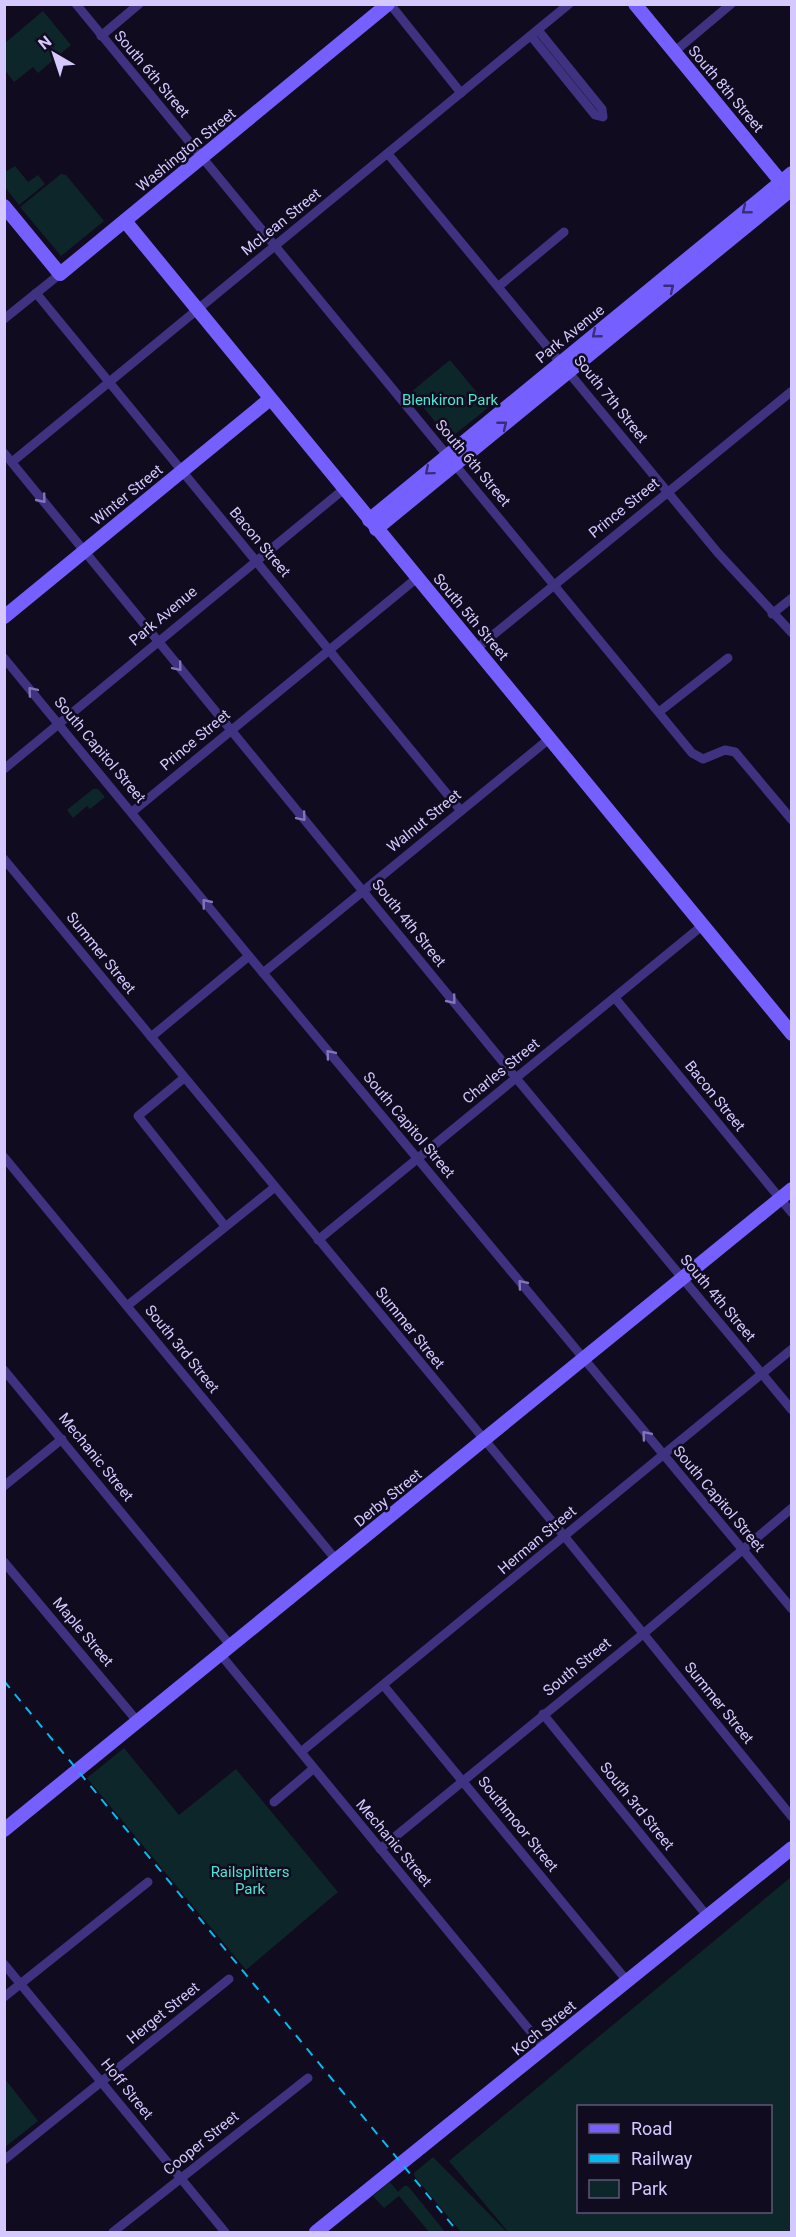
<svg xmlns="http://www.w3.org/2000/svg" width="796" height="2237" viewBox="0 0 796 2237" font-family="Roboto,sans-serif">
  <rect width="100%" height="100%" fill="#100b1e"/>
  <!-- green -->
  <g fill="#0d2629" fill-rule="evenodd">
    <path d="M43 11 71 45 38 73 33 67 14 82 5 70V43Z"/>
    <path d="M15 166 28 182 38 175 45 184 19 205 5 187V172Z"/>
    <path d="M61 174 66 175 104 221 61 256 20 207Z"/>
    <path d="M450 360 489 407 449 439 411 392Z"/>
    <path d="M93 789H98L105 797 90 809 87 806 73 818 67 810Z"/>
    <path d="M124 1748 179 1815 236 1769 338 1892 246 1970 87 1778Z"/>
    <path d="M791 1877V2232H508L449 2161ZM578 2106H770V2212H578Z"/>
    <path d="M5 2079 38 2121 5 2147H4Z"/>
    <path d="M433 2157 507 2232H461L415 2177 414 2173Z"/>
    <path d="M390 2182 398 2192 404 2186H408L445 2232H429L399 2196 384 2208 373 2196Z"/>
  </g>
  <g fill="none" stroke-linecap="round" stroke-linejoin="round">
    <!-- street -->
    <g stroke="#3f3281" stroke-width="9">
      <path d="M76 4 692 753 703 759 725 750 735 752 792 820"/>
      <path d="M390 4 461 93"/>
      <path d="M101 36 139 4"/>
      <path d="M531 36 595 115 603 117 602 109 538 30"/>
      <path d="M674 52 731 4"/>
      <path d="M388 154 718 553 792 633"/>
      <path d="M499 286 564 232"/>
      <path d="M36 293 461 811"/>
      <path d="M4 319 60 274"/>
      <path d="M4 453 516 1078 792 1410"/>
      <path d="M12 462 569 4"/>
      <path d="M772 614 792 598"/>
      <path d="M476 649 792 391"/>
      <path d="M4 658 249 956 792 1609"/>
      <path d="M659 712 728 658"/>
      <path d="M4 769 344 489"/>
      <path d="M132 812 417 578"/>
      <path d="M4 859 565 1537 792 1817"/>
      <path d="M263 973 549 739"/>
      <path d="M615 998 792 1213"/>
      <path d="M151 1037 249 956"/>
      <path d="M184 1078 138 1116 225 1226"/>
      <path d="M4 1157 337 1561"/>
      <path d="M318 1240 703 925"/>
      <path d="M127 1306 275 1187"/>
      <path d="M4 1370 231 1646"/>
      <path d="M4 1486 62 1439"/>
      <path d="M4 1562 138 1722"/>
      <path d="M221 1655 545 2049"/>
      <path d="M384 1686 628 1982"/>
      <path d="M543 1714 708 1917"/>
      <path d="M301 1752 792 1349"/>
      <path d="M274 1802 313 1769"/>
      <path d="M380 1849 643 1634 792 1508"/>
      <path d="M4 1964 225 2232"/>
      <path d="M4 1997 148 1882"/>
      <path d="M4 2160 229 1979"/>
      <path d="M113 2232 308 2078"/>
    </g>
    <!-- secondary -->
    <g stroke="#765fff" stroke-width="14">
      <path d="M635 4 786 188"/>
      <path d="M4 206 60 274 388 4"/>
      <path d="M125 221 792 1034"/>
      <path d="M369 520 792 173"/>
      <path d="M376 529 792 189"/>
      <path d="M4 617 270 399"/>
      <path d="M4 1830 792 1189"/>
      <path d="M316 2232 792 1848"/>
    </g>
    <!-- rail -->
    <path stroke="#00bdf3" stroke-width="2" stroke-dasharray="9 8" stroke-linecap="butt" d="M4 1681 458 2232"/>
  </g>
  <!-- one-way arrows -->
  <defs><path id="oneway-chevron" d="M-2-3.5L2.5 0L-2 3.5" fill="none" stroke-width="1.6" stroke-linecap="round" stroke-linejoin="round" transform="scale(1.5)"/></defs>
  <g stroke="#392d78">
    <use href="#oneway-chevron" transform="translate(746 210) rotate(141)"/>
    <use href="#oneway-chevron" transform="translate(670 288) rotate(-39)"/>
    <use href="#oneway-chevron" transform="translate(596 334) rotate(141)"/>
    <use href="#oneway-chevron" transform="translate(503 425) rotate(-39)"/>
    <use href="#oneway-chevron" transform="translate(429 471) rotate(140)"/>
  </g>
  <g stroke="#8276ba">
    <use href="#oneway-chevron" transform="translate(42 499) rotate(51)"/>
    <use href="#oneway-chevron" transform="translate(178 667) rotate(50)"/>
    <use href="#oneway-chevron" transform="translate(32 691) rotate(-130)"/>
    <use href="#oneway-chevron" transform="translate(302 817) rotate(50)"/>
    <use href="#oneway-chevron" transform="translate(206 903) rotate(-129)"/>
    <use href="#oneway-chevron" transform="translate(452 1000) rotate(51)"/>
    <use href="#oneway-chevron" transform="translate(330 1054) rotate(-130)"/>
    <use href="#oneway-chevron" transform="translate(522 1284) rotate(-130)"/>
    <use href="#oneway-chevron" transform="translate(646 1435) rotate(-130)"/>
  </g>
  <g text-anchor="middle" stroke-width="5" stroke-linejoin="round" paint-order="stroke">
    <!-- street labels -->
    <g font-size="15" fill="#d5c8ff" stroke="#100b1e">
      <text transform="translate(152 74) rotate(50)" y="5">South 6th Street</text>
      <text transform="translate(726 89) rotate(50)" y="5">South 8th Street</text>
      <text transform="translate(186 150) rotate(-39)" y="5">Washington Street</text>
      <text transform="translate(281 222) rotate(-39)" y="5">McLean Street</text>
      <text transform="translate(570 334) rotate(-39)" y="5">Park Avenue</text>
      <text transform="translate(611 399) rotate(51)" y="5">South 7th Street</text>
      <text transform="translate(473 463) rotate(50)" y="5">South 6th Street</text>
      <text transform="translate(127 495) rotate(-39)" y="5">Winter Street</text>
      <text transform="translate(624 508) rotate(-39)" y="5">Prince Street</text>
      <text transform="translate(260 542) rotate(50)" y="5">Bacon Street</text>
      <text transform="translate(163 616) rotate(-40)" y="5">Park Avenue</text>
      <text transform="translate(471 617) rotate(50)" y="5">South 5th Street</text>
      <text transform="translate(195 740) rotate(-40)" y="5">Prince Street</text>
      <text transform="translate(100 750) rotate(50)" y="5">South Capitol Street</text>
      <text transform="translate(424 821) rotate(-39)" y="5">Walnut Street</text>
      <text transform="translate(409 923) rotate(51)" y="5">South 4th Street</text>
      <text transform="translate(101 953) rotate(51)" y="5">Summer Street</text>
      <text transform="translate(501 1071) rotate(-39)" y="5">Charles Street</text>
      <text transform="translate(715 1096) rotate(51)" y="5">Bacon Street</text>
      <text transform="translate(409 1125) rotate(50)" y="5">South Capitol Street</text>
      <text transform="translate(718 1298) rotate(50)" y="5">South 4th Street</text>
      <text transform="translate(410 1328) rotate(51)" y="5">Summer Street</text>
      <text transform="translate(182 1349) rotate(51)" y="5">South 3rd Street</text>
      <text transform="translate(96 1457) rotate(51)" y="5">Mechanic Street</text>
      <text transform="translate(388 1498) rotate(-39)" y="5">Derby Street</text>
      <text transform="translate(719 1499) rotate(50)" y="5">South Capitol Street</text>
      <text transform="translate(537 1540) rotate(-40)" y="5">Herman Street</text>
      <text transform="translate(83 1632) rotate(50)" y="5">Maple Street</text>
      <text transform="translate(577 1667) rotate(-39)" y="5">South Street</text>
      <text transform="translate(719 1703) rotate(51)" y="5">Summer Street</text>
      <text transform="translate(637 1806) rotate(51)" y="5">South 3rd Street</text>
      <text transform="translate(518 1824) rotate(51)" y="5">Southmoor Street</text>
      <text transform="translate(394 1843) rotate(50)" y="5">Mechanic Street</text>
      <text transform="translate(163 2013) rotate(-39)" y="5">Herget Street</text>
      <text transform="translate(544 2028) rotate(-39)" y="5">Koch Street</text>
      <text transform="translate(127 2089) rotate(51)" y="5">Hoff Street</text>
      <text transform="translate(201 2143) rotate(-39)" y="5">Cooper Street</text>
    </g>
    <!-- park labels -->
    <g font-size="15" fill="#4de6d2" stroke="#100b1e">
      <text x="450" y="405">Blenkiron Park</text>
      <text x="250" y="1877">Railsplitters<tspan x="250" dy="17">Park</tspan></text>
    </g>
  </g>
  <!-- border -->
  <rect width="796" height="2237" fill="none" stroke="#d5c8ff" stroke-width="12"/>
  <!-- legend -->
  <rect x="577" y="2105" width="195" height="108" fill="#100b1e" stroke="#5f5778" stroke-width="1.5"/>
  <rect x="589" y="2124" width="30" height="9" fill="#765fff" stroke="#5f5778" stroke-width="1.5"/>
  <text x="631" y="2135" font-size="18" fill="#d5c8ff">Road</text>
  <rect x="589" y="2154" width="30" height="9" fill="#00bdf3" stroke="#5f5778" stroke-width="1.5"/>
  <text x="631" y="2165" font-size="18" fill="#d5c8ff">Railway</text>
  <rect x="589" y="2180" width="30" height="18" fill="#0d2629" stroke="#5f5778" stroke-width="1.5"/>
  <text x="631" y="2195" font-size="18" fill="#d5c8ff">Park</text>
  <!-- north arrow -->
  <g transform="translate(54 54) rotate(321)" stroke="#100b1e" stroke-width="4.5" paint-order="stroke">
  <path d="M0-4.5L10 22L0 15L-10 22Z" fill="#d5c8ff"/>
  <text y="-9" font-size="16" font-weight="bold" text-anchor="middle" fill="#d5c8ff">N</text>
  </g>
</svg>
